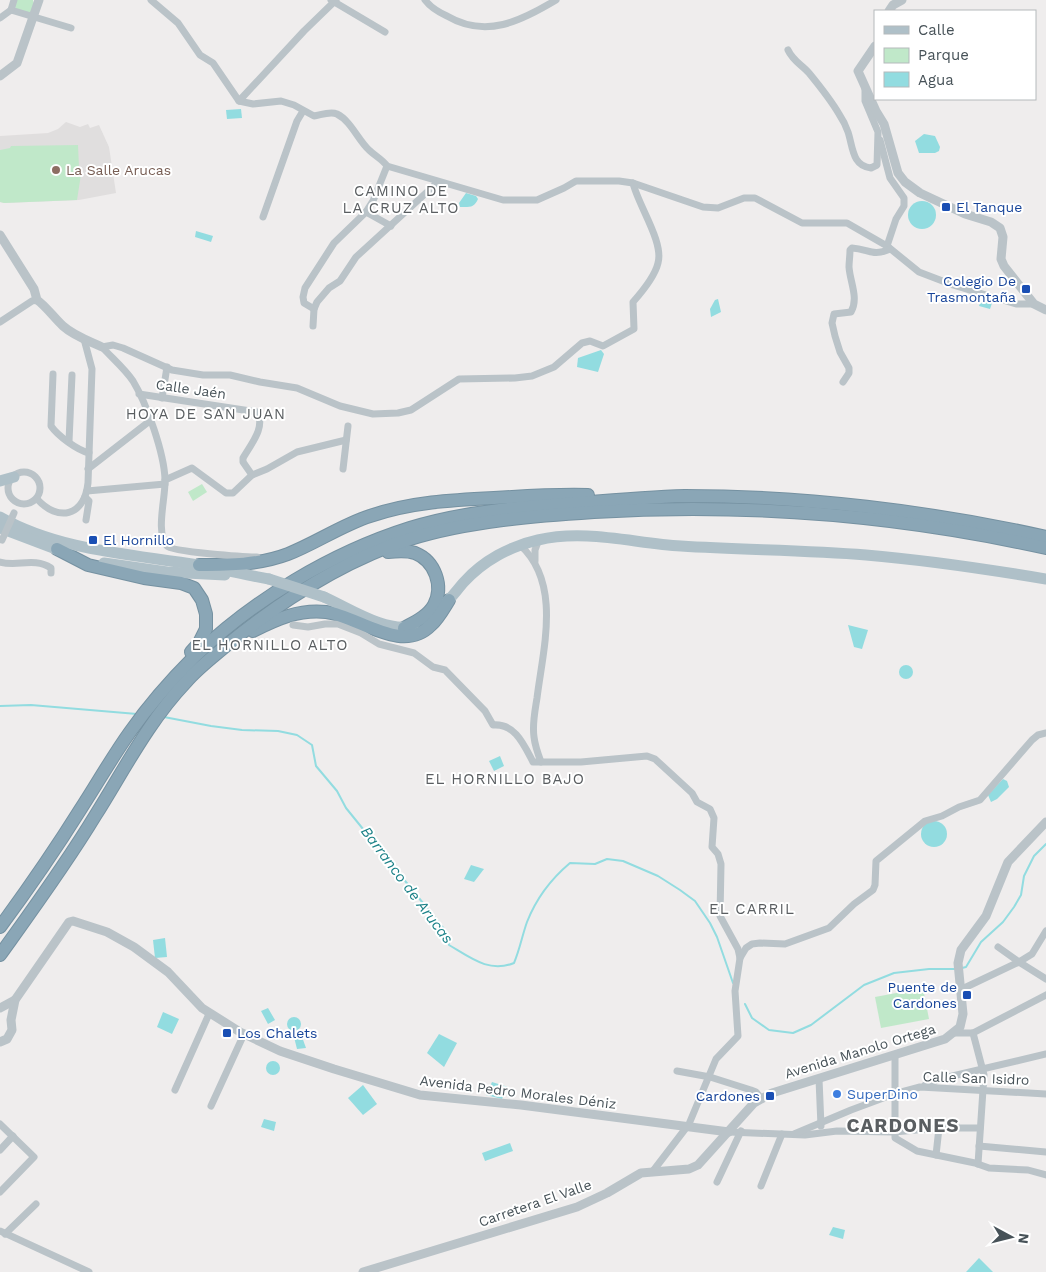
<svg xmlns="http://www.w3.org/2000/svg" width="1046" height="1272" viewBox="0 0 1046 1272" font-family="'Work Sans',sans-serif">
  <rect width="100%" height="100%" fill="#efeded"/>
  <!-- education -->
  <path fill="#e0dede" d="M66 122 80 127 88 124 90 128 99 125 109 147 116 193 79 200 4 203 0 202V136L48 133 58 129Z"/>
  <!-- green -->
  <g fill="#c0e8c9">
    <path d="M16 0H33L34 4 32 12 29 13 16 9 14 5Z"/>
    <path d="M78 145 79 167 82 168 77 200 4 203 0 202V150L10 148 11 146Z"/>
    <path d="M202 484 207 492 193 501 188 492Z"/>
    <path d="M923 988 929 1019 881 1028 875 997Z"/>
  </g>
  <!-- water -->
  <g fill="#92dce0">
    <path d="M241 109 242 118 227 119 226 110Z"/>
    <path d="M924 134 935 136 940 147 939 151 935 153H919L915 141Z"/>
    <path d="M466 193 476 196 478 199C474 208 470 207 460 207L459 203Z"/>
    <circle cx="922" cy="215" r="14"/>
    <path d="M196 231 213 236 211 242 195 237Z"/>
    <path d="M983 296 993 300 990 309 979 306Z"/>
    <path d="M718 299 721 312 711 317 710 309 715 300Z"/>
    <path d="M601 350 604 354 598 372 577 367 578 358Z"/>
    <path d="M848 625 868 630 862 649 854 647Z"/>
    <circle cx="906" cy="672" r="7"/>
    <path d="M500 756 504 766 494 771 489 761Z"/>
    <path d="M1003 779 1007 781 1009 787 997 799 991 802 988 795Z"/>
    <circle cx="934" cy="834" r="13"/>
    <path d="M471 865 484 869 474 882 464 879Z"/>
    <path d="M165 938 167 957 155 958 153 940Z"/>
    <path d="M268 1008 275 1020 268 1024 261 1011Z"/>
    <path d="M163 1012 179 1019 172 1034 157 1027Z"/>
    <circle cx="294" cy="1024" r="7"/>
    <path d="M301 1034 306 1048 297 1049 294 1037Z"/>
    <path d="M439 1034 457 1043 444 1067 427 1053Z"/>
    <circle cx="273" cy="1068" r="7"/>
    <path d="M492 1082 508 1087 502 1099 486 1095Z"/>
    <path d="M363 1085 377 1104 363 1115 348 1098Z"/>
    <path d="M264 1119 276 1122 274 1131 261 1127Z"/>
    <path d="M510 1143 513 1151 485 1161 482 1153Z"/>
    <path d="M833 1227 845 1230 843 1239 829 1235Z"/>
    <path d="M979 1258 993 1272H966Z"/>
  </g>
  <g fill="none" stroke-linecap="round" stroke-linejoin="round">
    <!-- stream -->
    <g stroke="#92dce0" stroke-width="2">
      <path d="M0 706 31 705 137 714"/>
      <path d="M164 717 211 726 242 730 278 731 297 735 312 745 316 766 337 791 346 808 444 929 449 945C471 958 489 973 514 963 520 949 522 936 527 922 536 899 551 879 570 863L595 864 607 859 623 861 658 876 680 890 695 901 710 923 717 937 733 983"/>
      <path d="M962 968 966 967 981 942 1003 922 1014 907 1021 895 1024 876 1034 856 1046 844"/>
      <path d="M745 1004 752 1018 769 1030 793 1033 811 1025 864 985 894 973 929 969H955"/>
    </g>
    <defs>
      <g id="motorway">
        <path d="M57 549 88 565 144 578 181 583 194 588 202 600 206 614V629L199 643 191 652"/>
        <path d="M388 552C397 551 406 550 415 553 435 561 444 586 434 605 428 616 415 622 404 628"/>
        <path d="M199 565C229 565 259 565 288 554 316 543 342 525 370 516 411 502 452 500 494 498 525 496 557 494 588 495"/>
        <path d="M253 631C277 619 299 609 326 612 358 616 402 655 431 625 438 619 444 608 449 600"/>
        <path d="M0 927C28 889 55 850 80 810 97 784 112 757 130 732 149 705 171 680 194 657 253 600 331 553 410 528 465 511 523 507 580 503 615 500 650 497 685 496 803 496 931 511 1046 537"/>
        <path d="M0 955C33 909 66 864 95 816 124 770 148 722 186 682 198 668 213 657 227 645 282 600 342 561 410 539 468 521 533 516 594 512 745 503 898 515 1046 548"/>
      </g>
    </defs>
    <!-- motorway casing -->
    <use href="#motorway" stroke="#7591a1" stroke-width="14"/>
    <!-- minor -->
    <g stroke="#bac3c8" stroke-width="7">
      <path d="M151 0 178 23 200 55 213 63 239 101 253 104 281 101 294 105 314 116C321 115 330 111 337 114 351 121 358 140 369 150 375 156 382 159 387 166L503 200H537L564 188 576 181H619L633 183 703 207 718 208 744 198H755L802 223H847L887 246 919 272 953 285 1016 304H1034"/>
      <path d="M331 0 385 32"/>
      <path d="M425 0C431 8 438 12 447 16 486 39 521 21 556 0"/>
      <path d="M11 10 71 28"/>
      <path d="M11 10 14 0"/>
      <path d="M0 18 11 10"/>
      <path d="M788 50C793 61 802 65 809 73 818 84 832 102 839 114 843 120 846 126 848 132 853 147 852 166 871 168L877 165 878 132 865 101V89"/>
      <path d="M239 101 304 31 336 0"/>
      <path d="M880 140 890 178 904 198V206L896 219 887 246"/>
      <path d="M366 212 391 226"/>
      <path d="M263 217 297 121 303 111"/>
      <path d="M314 309 304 303 303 297 305 288 334 243 366 212 373 201 387 166"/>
      <path d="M0 322 32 301 37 300"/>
      <path d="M313 326 314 309 317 302 329 288 340 281 356 257 438 182"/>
      <path d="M53 374 51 426C58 436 77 450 89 453"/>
      <path d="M843 382 849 373V368L840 352 835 336 832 323 834 314 851 312C859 298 850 282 849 267 849 262 850 256 850 250L852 248C869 249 872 257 890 249"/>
      <path d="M139 394 257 412C266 427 251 444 243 458V462L252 475"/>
      <path d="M162 398 167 367"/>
      <path d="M69 441 72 375"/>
      <path d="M88 469 151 420"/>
      <path d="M343 469 348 426"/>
      <circle cx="24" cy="488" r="16"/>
      <path d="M165 480 192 468 226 493H233L252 475 267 469 297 452 346 440"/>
      <path d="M87 491 165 484"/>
      <path d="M85 497 89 501 86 520"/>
      <path d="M37 499C58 522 84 517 88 483L92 369 84 339"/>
      <path d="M520 545C562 583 543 649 537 698 535 711 532 724 534 737 535 746 538 754 541 762"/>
      <path d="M257 557C245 557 172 552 167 546 155 532 166 497 165 479 164 453 147 404 133 381 125 369 112 358 102 347L113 345 123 348 172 370 203 375H230L260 382 297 388 340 406 373 414 398 413 411 410 459 379 515 378 532 376 554 367 582 343 590 341 603 346 634 329 633 302C641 293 655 276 658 263 664 242 638 205 633 183"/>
      <path d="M535 561V550L539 539"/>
      <path d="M0 562C17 567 34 557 51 568V573"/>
      <path d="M293 625 308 627 325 624H338L361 633 379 644 414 653 433 667 445 670 485 711 493 725C515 723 524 745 533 762H581L647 756 655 759 692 793 697 802 710 809 714 818 712 847 718 854 721 864 720 916 738 949 740 958"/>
      <path d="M998 947 1019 962 1032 954 1046 931"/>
      <path d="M962 989 1019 962 1046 979"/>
      <path d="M955 1033H973L1046 995"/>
      <path d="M973 1033 984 1075 978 1164"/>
      <path d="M895 1056V1138L917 1151 975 1163 989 1168 1028 1170 1046 1175"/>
      <path d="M677 1071 710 1077 751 1090 756 1092 761 1098"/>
      <path d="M819 1079 821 1126"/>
      <path d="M925 1085 944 1078 1046 1054"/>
      <path d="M175 1090 209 1014"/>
      <path d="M211 1106 244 1034"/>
      <path d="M0 1124 34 1157 0 1192"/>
      <path d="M729 1132 805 1135 837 1131 894 1132 939 1128H980"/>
      <path d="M794 1134 851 1110 894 1094 920 1087 1046 1094"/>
      <path d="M979 1146 1046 1152"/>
      <path d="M0 1150 13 1136"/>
      <path d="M936 1155 939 1128"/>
      <path d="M653 1171 689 1124 716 1059 738 1036 735 991 740 958 746 948 752 944 760 943 785 944 829 928 854 904 873 890 875 885 876 861 925 821 942 816 959 807 980 800 1032 740 1038 735 1046 733"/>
      <path d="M717 1182 741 1131"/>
      <path d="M761 1186 782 1134"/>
      <path d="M0 1231 89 1272"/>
      <path d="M5 1234 36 1204"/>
    </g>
    <!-- tertiary -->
    <g stroke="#bac3c8" stroke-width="9">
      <path d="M889 11 893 5 902 0"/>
      <path d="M875 46 858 71 876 111 884 124 898 173 905 182 920 193 965 214 991 222 1000 228 1003 237 1001 259 1004 266 1034 304 1046 310"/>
      <path d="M0 76 17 63 39 0"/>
      <path d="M0 235 34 289 37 300C45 305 55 319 63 326 74 336 89 341 102 347"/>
      <path d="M0 1008 15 1000"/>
      <path d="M0 1042 7 1039 12 1030 11 1020 15 1000 69 922 73 921 107 932 134 947 168 972 202 1008 240 1032 280 1051 334 1069 420 1095 521 1105 729 1132"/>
      <path d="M363 1272 577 1207 607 1193 641 1173 689 1169 698 1165 754 1103 772 1093 945 1039 960 1027 963 1014 958 963 961 950 986 916 1008 862 1046 822"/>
    </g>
    <!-- primary -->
    <g stroke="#afc0c8" stroke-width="11">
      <path d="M0 481 14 477"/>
      <path d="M0 517C60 551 132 554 198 565 222 569 246 575 269 579"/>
      <path d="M0 528 64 552"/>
      <path d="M104 563 167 572 225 575"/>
      <path d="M324 597C349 608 386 633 413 626"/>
      <path d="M444 605C451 598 457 590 464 582 483 561 510 546 538 540 585 529 633 543 681 546 742 550 804 550 866 555 926 560 986 569 1046 579"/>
    </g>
    <!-- motorway -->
    <use href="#motorway" stroke="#8aa6b6" stroke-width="12"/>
    <!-- minor-bridge -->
    <path stroke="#bac3c8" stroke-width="7" d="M2 540 14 513"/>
    <!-- primary-bridge -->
    <path stroke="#afc0c8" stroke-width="11" d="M269 579 324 597"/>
  </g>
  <!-- markers -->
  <circle fill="#8d6e63" stroke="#fff" stroke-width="2" cx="56" cy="170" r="5"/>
  <g fill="#1a4fb4" stroke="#fff" stroke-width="2">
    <rect x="941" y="202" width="10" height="10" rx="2.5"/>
    <rect x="1021" y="284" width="10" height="10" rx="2.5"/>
    <rect x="88" y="535" width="10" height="10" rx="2.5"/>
    <rect x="962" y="990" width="10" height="10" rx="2.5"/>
    <rect x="222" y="1028" width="10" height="10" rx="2.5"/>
    <rect x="765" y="1091" width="10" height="10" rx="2.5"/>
  </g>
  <circle fill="#3f7fe0" stroke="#fff" stroke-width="2" cx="837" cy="1094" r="5"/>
  <g text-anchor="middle" stroke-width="4" stroke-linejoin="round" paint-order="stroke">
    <!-- education labels -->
    <g font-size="14" fill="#785e54" stroke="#fff" text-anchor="start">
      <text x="66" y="175">La Salle Arucas</text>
    </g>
    <!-- transit labels -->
    <g font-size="14" fill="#164399" stroke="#fff" text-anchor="start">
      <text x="956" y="212">El Tanque</text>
      <text x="1016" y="286" text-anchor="end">Colegio De<tspan x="1016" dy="16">Trasmontaña</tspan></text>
      <text x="103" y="545">El Hornillo</text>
      <text x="957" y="992" text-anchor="end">Puente de<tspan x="957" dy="16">Cardones</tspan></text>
      <text x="237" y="1038">Los Chalets</text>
      <text x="760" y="1101" text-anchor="end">Cardones</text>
    </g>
    <!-- street labels -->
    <g font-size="14" fill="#475258" stroke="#fff">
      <text transform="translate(191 389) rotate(8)" y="5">Calle Jaén</text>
      <text transform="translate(860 1051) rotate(-17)" y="5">Avenida Manolo Ortega</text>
      <text transform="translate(976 1078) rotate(2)" y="5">Calle San Isidro</text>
      <text transform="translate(518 1092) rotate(7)" y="5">Avenida Pedro Morales Déniz</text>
      <text transform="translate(535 1203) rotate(-19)" y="5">Carretera El Valle</text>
    </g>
    <!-- shop labels -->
    <g font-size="14" fill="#366cbe" stroke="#fff" text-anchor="start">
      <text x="847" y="1099">SuperDino</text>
    </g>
    <!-- neighbourhood labels -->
    <g font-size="15" letter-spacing="1" fill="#5a5e61" stroke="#fff">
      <text x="401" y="196">CAMINO DE<tspan x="401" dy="17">LA CRUZ ALTO</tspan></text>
      <text x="206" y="419">HOYA DE SAN JUAN</text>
      <text x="270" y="650">EL HORNILLO ALTO</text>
      <text x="505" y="784">EL HORNILLO BAJO</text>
      <text x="752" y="914">EL CARRIL</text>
    </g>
    <!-- water labels -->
    <g font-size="15" font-style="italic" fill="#1c8288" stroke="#fff">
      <text transform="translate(407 885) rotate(53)" y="5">Barranco de Arucas</text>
    </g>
    <!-- district labels -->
    <g font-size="19" font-weight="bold" letter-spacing="1" fill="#5a5e61" stroke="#fff">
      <text x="903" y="1132">CARDONES</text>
    </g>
  </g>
  <!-- legend -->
  <rect x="874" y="10" width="162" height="90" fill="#ffffff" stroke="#b5babc"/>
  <rect x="884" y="26" width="25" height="8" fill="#afc0c8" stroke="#b5babc"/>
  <text x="918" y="35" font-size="15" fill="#475258">Calle</text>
  <rect x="884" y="48" width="25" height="15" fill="#c0e8c9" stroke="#b5babc"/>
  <text x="918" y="60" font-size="15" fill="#475258">Parque</text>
  <rect x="884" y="72" width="25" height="15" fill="#92dce0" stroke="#b5babc"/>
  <text x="918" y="85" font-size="15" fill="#475258">Agua</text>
  <!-- north arrow -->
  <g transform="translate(1011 1237) rotate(97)" stroke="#ffffff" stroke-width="4" paint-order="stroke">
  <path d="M0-4L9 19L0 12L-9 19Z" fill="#475258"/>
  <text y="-8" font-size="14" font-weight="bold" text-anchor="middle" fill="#475258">N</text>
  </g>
</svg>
